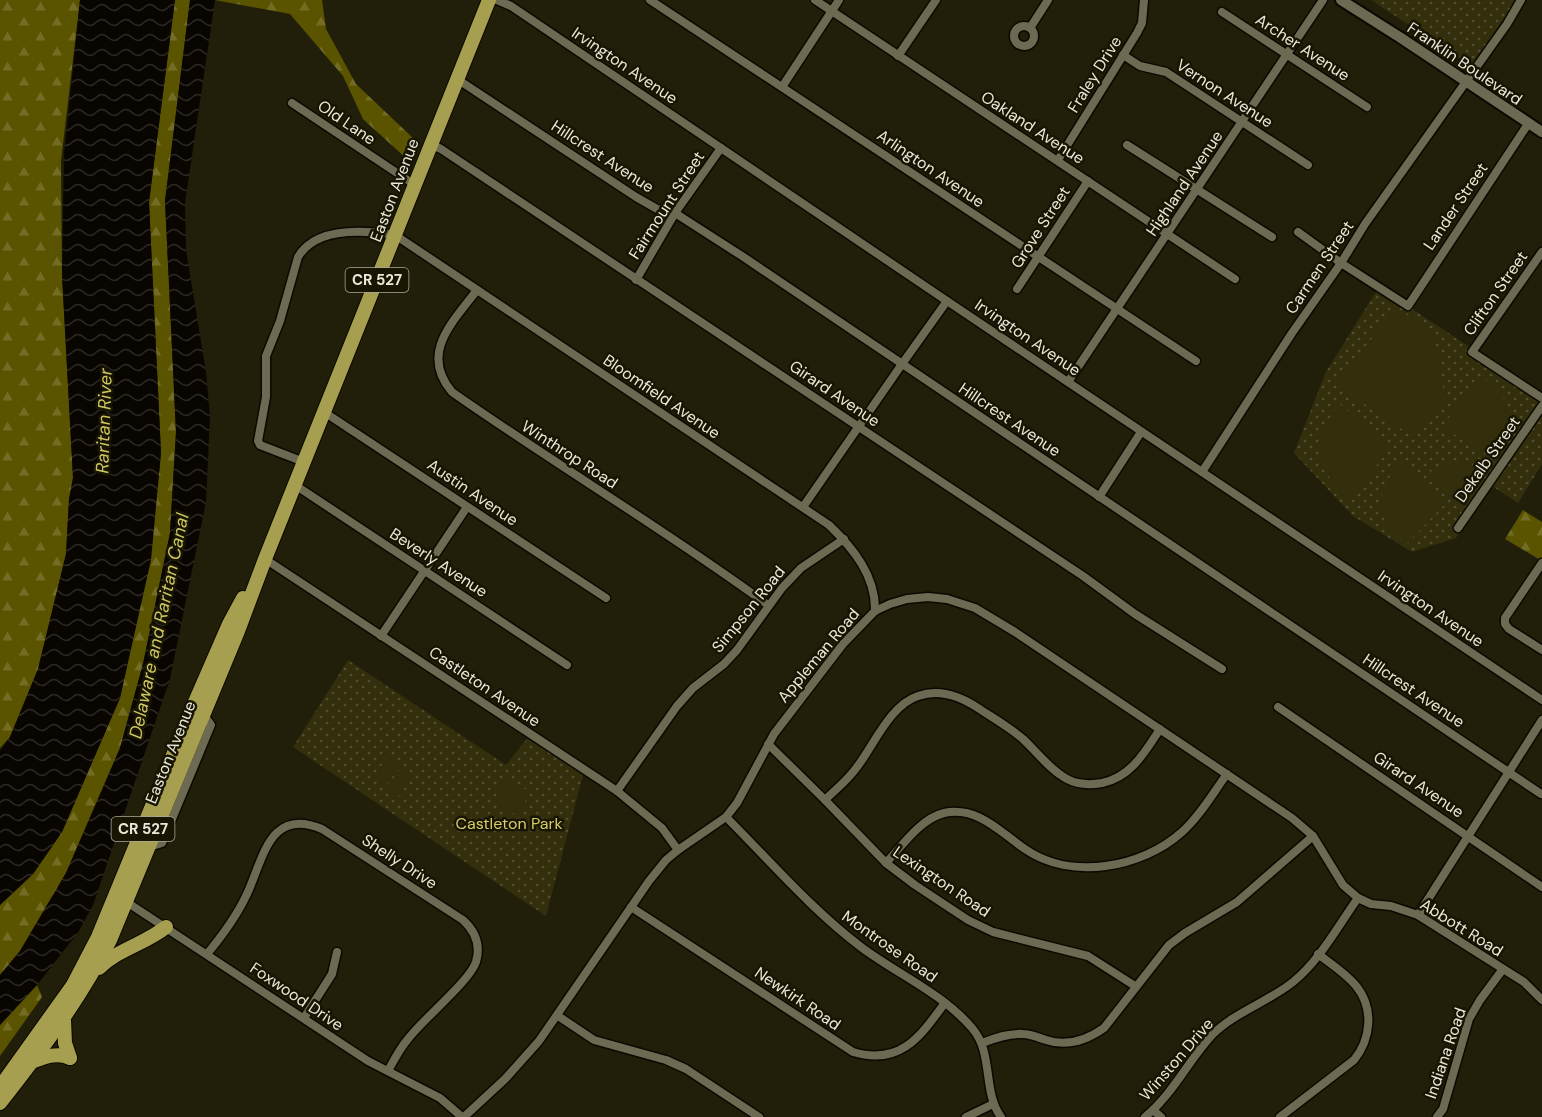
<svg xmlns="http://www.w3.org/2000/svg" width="1542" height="1117" viewBox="0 0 1542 1117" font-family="'DM Sans',sans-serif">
  <defs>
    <pattern id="forest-firs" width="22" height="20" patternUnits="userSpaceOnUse" patternTransform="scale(1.5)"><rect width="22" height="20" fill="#5a5300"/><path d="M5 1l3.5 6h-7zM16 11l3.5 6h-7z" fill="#726c25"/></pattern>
    <pattern id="park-dots" width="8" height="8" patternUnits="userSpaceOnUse" patternTransform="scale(1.5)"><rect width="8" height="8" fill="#332f0d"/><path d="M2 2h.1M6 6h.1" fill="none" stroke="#514d30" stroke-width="1.8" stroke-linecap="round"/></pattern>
    <pattern id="water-waves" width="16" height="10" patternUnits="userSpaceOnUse" patternTransform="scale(1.5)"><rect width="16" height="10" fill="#090500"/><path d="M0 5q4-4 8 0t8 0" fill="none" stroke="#2d2925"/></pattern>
  </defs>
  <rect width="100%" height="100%" fill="#211f0a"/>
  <!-- forest -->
  <g fill="url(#forest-firs)">
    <path d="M0 0H80L61 161 62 275 73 478 69 499 66 554 38 669 10 737 0 748Z"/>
    <path d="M175 0H190L165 201 176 432 170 533 143 664 120 748 66 873 20 951 0 975V905L33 874 62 832 120 698 150 560 161 453 149 202Z"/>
    <path d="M215 0H322L326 29 356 84 414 139 407 159 363 119 343 76 290 14Z"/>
    <path d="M1523 510 1542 522V561L1505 539Z"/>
    <path d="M37 985 42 997 0 1056V1025Z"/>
  </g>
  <!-- park -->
  <g fill="url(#park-dots)">
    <path d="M1371 0H1521L1474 68Z"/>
    <path d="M1379 287 1542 395V464L1518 503 1489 484 1456 538 1412 552 1353 516 1294 453 1326 372Z"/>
    <path d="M348 660 506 765 530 735 584 771 546 916 293 747Z"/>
  </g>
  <!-- pitch -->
  <g fill="#332f0d">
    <path d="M1396 307 1432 333 1441 368 1444 400 1415 438 1336 385Z"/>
    <path d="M1478 376C1484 380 1493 384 1498 390 1516 412 1507 437 1494 458L1442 427Z"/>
    <path d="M1339 403 1389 448 1353 499 1340 494 1321 465 1320 434Z"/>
    <path d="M1400 460 1446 503 1406 545C1371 515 1377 494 1400 460Z"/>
    <path d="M1459 460 1476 467 1483 475 1454 503 1426 477C1435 465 1444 462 1459 460Z"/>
    <path d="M387 757 400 766 385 787 373 778Z"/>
    <path d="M401 767 413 775 399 796 387 788Z"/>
    <path d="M505 780 525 789 530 788 531 791C524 797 526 808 520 811 502 822 487 795 505 780Z"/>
  </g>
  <!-- water -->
  <g fill="url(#water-waves)">
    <path d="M80 0H175L149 202 161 453 151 560 120 698 62 832 33 874 0 905V751L10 737 38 669 66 554 69 499 73 478 62 275 64 154Z"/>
    <path d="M190 0H215L185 203 186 250 206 372 210 416 206 502 170 679 93 905 79 931 37 985 0 1025V975L20 951 66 873 120 748 143 664 170 533 176 432 165 201Z"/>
  </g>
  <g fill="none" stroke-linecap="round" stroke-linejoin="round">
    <defs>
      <g id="minor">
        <path d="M497 0 511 6 947 301 1542 700"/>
        <path d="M650 0 1196 361"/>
        <path d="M815 0 1235 279"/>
        <path d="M1222 12 1367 107"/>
        <circle cx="1024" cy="36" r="10"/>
        <path d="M1030 28 1048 0"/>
        <path d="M1123 55 1140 66 1166 72 1308 165"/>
        <path d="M898 56 936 0"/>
        <path d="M457 79 636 197 657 209 675 213 742 256 1541 794"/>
        <path d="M782 87 839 0"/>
        <path d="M292 103 415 185"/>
        <path d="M430 144 441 149C655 291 869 433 1083 576L1135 614 1222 669"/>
        <path d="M1127 145 1272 237"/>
        <path d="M1058 160 1137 33 1142 23 1144 0"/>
        <path d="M1298 232 1341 263 1408 306 1528 124"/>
        <path d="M1542 252 1472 352 1542 398"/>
        <path d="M636 280 675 213 721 148"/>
        <path d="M1017 289 1088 181"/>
        <path d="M477 290C453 322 419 353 452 392 556 465 666 530 768 605"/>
        <path d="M1068 382 1323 0"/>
        <path d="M324 412 606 598"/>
        <path d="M304 462 260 445 258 441 266 397V356L280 321 298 257C316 226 364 230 395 235L829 525C853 548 876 576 875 611"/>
        <path d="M1202 472 1292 333 1341 263 1365 224 1507 24 1521 0"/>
        <path d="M295 485 567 665"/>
        <path d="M1099 497 1141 432"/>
        <path d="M803 507 902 364 947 301"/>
        <path d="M1458 528 1542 406"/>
        <path d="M265 559 617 791 662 828 678 850"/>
        <path d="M1542 563 1505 618V624L1509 629 1542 650"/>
        <path d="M381 636 467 507"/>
        <path d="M1278 707 1542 887"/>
        <path d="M768 744 825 800 886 863 915 885 968 920 993 932 1088 956 1135 986"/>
        <path d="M617 791 677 706 693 688 724 664 737 650 782 588 801 568 844 539"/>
        <path d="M825 800C836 789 848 780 857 767 874 745 890 705 918 696 940 688 960 696 978 708 993 718 1009 727 1023 739 1037 752 1050 770 1067 779 1078 785 1090 785 1102 783 1131 777 1145 752 1160 729"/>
        <path d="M726 817C770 861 811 909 861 947 897 974 942 993 972 1028 994 1053 982 1091 1001 1117"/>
        <path d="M149 847 162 843 211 725 202 713"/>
        <path d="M886 863C902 846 920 819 944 813 978 806 1000 832 1025 849 1071 881 1142 868 1182 832 1200 816 1213 793 1227 774"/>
        <path d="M122 899 368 1061 440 1098 462 1117"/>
        <path d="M631 907 853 1052C900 1066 920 1037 944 1004"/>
        <path d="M1418 915 1542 720"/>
        <path d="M207 954C222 936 236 917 246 896 263 862 268 806 322 829L463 920C475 931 481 945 476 962 469 982 423 1019 408 1039 400 1048 394 1060 388 1071"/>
        <path d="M558 1016 594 1040 666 1060 686 1069 759 1117"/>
        <path d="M304 1018 332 974 337 952"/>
        <path d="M982 1043C995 1038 1009 1033 1023 1034 1031 1034 1039 1038 1046 1040 1067 1047 1087 1040 1104 1028L1169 945 1185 933 1237 902 1313 836"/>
        <path d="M1153 1110 1161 1117"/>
        <path d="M464 1117 505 1079 539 1041 649 881 666 860 678 850 726 817 737 803 774 734 843 644 875 611 890 604 907 599 928 597 947 599 975 608 1015 632 1292 818 1313 836 1343 885 1358 898 1371 904 1391 906 1418 915 1524 982 1542 1000"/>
        <path d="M966 1117 993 1104"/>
        <path d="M1145 1117C1173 1094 1188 1061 1212 1035 1235 1012 1268 1002 1293 982 1320 960 1338 926 1358 898"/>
        <path d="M1280 1117 1354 1060C1371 1039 1374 1009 1357 987 1347 974 1331 964 1318 954"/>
        <path d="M1437 1117 1443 1109 1469 1019 1480 1000 1503 969"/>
      </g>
      <path id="tertiary" d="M1341 0 1401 38 1542 132"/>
      <g id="primary">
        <path d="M99 968C118 949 145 944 166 927"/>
        <path d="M64 1020 65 1043 70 1058"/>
        <path d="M34 1061C45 1057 58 1052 70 1058"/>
        <path d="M0 1087 73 985 98 937 192 709 229 624 243 598"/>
        <path d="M0 1103C41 1051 80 999 110 940L238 631 265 559 489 0"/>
      </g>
    </defs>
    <!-- minor casing -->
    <use href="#minor" stroke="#0b0900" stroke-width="11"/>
    <!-- tertiary casing -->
    <use href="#tertiary" stroke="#0b0900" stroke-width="14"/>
    <!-- primary casing -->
    <use href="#primary" stroke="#0b0900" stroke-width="16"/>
    <!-- minor -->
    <use href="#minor" stroke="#6c6a53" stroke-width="8"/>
    <!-- tertiary -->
    <use href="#tertiary" stroke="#6c6a53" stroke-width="10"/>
    <!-- primary -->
    <use href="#primary" stroke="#a69f4f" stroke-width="14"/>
  </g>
  <g text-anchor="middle" stroke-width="5" stroke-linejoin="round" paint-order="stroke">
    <!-- shield labels -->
    <g fill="#181603" stroke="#aaa99a" stroke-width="1.5">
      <rect x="345.5" y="268" width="63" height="24" rx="4.5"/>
      <rect x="111.5" y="817" width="63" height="24" rx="4.5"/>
    </g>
    <g font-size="15" font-weight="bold" fill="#e9e8db">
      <text x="377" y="285">CR 527</text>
      <text x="143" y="834">CR 527</text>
    </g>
    <!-- street labels -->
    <g font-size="16" fill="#e9e8db" stroke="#181603">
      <text transform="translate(1303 47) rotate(33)" y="6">Archer Avenue</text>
      <text transform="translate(1465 63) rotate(34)" y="6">Franklin Boulevard</text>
      <text transform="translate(625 65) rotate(34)" y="6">Irvington Avenue</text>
      <text transform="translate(1094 74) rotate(-58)" y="6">Fraley Drive</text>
      <text transform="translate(1225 93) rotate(33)" y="6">Vernon Avenue</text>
      <text transform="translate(347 122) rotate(34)" y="6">Old Lane</text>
      <text transform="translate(1033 127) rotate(33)" y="6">Oakland Avenue</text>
      <text transform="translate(603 156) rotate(33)" y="6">Hillcrest Avenue</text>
      <text transform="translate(931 168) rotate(34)" y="6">Arlington Avenue</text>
      <text transform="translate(1184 183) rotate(-56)" y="6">Highland Avenue</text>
      <text transform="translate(394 190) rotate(-69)" y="6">Easton Avenue</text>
      <text transform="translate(666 205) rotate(-57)" y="6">Fairmount Street</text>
      <text transform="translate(1455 206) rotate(-56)" y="6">Lander Street</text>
      <text transform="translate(1040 227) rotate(-57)" y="6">Grove Street</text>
      <text transform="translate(1319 267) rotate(-56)" y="6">Carmen Street</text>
      <text transform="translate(1495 293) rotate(-55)" y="6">Clifton Street</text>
      <text transform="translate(1028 337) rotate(34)" y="6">Irvington Avenue</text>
      <text transform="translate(835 393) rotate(34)" y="6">Girard Avenue</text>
      <text transform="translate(662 396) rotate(34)" y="6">Bloomfield Avenue</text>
      <text transform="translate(1010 419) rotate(34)" y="6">Hillcrest Avenue</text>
      <text transform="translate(570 454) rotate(33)" y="6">Winthrop Road</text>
      <text transform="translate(1487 459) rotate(-55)" y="6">Dekalb Street</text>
      <text transform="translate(473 492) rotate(34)" y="6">Austin Avenue</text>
      <text transform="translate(439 562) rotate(33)" y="6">Beverly Avenue</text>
      <text transform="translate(1431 608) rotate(34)" y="6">Irvington Avenue</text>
      <text transform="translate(748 609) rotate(-51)" y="6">Simpson Road</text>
      <text transform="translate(818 655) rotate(-50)" y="6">Appleman Road</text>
      <text transform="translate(485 686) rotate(34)" y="6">Castleton Avenue</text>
      <text transform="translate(1414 690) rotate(34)" y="6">Hillcrest Avenue</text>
      <text transform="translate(170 752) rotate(-68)" y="6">Easton Avenue</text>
      <text transform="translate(1419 784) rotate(34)" y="6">Girard Avenue</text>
      <text transform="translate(400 861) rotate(33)" y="6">Shelly Drive</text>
      <text transform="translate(942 881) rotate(34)" y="6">Lexington Road</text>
      <text transform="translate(1462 927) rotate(32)" y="6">Abbott Road</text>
      <text transform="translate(890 946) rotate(35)" y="6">Montrose Road</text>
      <text transform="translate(297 996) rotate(34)" y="6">Foxwood Drive</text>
      <text transform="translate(798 998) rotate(34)" y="6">Newkirk Road</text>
      <text transform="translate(1445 1053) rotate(-71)" y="6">Indiana Road</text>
      <text transform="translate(1176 1059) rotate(-49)" y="6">Winston Drive</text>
    </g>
    <!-- park labels -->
    <g font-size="16" fill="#d6cd69" stroke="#181603">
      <text x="509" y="829">Castleton Park</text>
    </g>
    <!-- water labels -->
    <g font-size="18" font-style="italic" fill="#cfc662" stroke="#181603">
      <text transform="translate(104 421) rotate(-88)" y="6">Raritan River</text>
      <text transform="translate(159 626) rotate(-78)" y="6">Delaware and Raritan Canal</text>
    </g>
  </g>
</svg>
